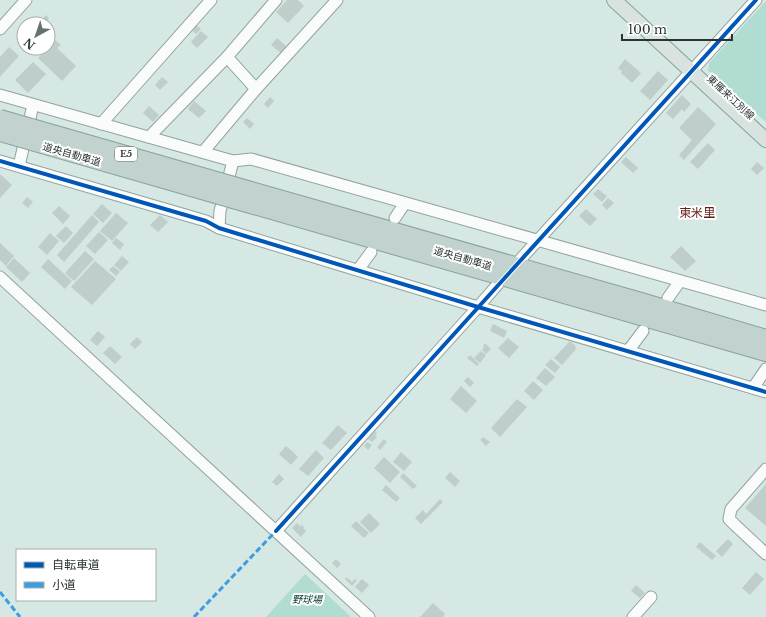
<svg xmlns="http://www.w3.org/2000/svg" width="766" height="617" viewBox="0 0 766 617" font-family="'Libre Baskerville','Noto Sans JP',serif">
  <rect width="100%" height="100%" fill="#d5e8e3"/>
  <!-- green -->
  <g fill="#b1dcd2">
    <path d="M766 1V122L708 71 709 63Z"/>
    <path d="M305 574 351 617H266Z"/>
  </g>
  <!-- building -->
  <g fill="#bfceca">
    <path d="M287 0H298L304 6 288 23 276 12Z"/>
    <path d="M46 15 49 18 44 24 41 21Z"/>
    <path d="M195 24 201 29 196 34 191 29Z"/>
    <path d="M201 31 208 37 197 48 191 42Z"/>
    <path d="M277 38 287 47 282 54 271 45Z"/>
    <path d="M55 40 61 45 57 48 76 66 62 81 38 58Z"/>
    <path d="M9 47 19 56 0 77V57Z"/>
    <path d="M625 59 641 73 632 83 621 73 622 71 618 68Z"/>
    <path d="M33 62 46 74 28 93 15 80Z"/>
    <path d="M658 71 668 80 650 100 640 91Z"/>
    <path d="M162 77 168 82 160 90 155 85Z"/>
    <path d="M682 95 691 104 684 112 682 109 673 119 666 113Z"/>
    <path d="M270 97 274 101 268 108 264 104Z"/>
    <path d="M194 101 206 111 199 118 188 109Z"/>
    <path d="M149 106 159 115 153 122 143 113Z"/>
    <path d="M698 107 716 124 684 160 679 155 692 140 679 128Z"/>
    <path d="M247 118 254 124 250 129 243 122Z"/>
    <path d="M708 143 715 150 698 169 690 162Z"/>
    <path d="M626 157 638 168 633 173 621 162Z"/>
    <path d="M757 162 764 168 757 175 751 169Z"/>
    <path d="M0 174 12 185 0 198Z"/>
    <path d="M598 189 607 196 602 202 593 194Z"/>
    <path d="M27 197 33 202 28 208 22 203Z"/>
    <path d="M608 198 614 203 607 210 602 205Z"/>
    <path d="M102 204 112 213 103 223 93 214Z"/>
    <path d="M59 206 70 216 63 224 52 213Z"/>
    <path d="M586 209 597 219 590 226 579 216Z"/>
    <path d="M116 213 128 223 112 241 100 231Z"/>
    <path d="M92 215 99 222 64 262 57 255Z"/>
    <path d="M160 215 168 222 158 232 150 225Z"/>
    <path d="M66 226 73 233 64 243 56 236Z"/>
    <path d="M99 232 108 240 95 254 86 246Z"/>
    <path d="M50 233 59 241 47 255 38 247Z"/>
    <path d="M116 238 124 244 120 250 112 243Z"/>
    <path d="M0 243 14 256 6 266 0 260Z"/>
    <path d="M681 246 696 261 685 271 670 257Z"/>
    <path d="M85 251 94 259 74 281 65 273Z"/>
    <path d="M122 256 129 262 121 271 114 265Z"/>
    <path d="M14 258 30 273 22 282 6 267Z"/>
    <path d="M48 259 72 281 65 289 41 267Z"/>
    <path d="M95 261 116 279 92 305 71 287Z"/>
    <path d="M113 266 120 272 116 276 109 270Z"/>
    <path d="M493 324 507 331 504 338 490 331Z"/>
    <path d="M98 331 105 337 97 346 90 340Z"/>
    <path d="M137 337 142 342 135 349 130 344Z"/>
    <path d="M508 338 519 347 509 358 498 348Z"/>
    <path d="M569 342H571L575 345 576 349 562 365 554 358Z"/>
    <path d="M485 343 491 349 486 354 482 350 484 347 483 346Z"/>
    <path d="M110 346 122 357 115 364 103 353Z"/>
    <path d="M481 351 486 355 480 363 474 358Z"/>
    <path d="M470 355 479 364 477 366 467 358Z"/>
    <path d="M551 359 560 367 555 373 545 365Z"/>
    <path d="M545 368 555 377 546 386 536 378Z"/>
    <path d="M468 377 474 383 470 387 464 381Z"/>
    <path d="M533 381 543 390 534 400 524 391Z"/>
    <path d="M461 386 477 401 466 413 450 399Z"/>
    <path d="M517 399 527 407 500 437 491 428Z"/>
    <path d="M338 425 347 433 331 450 322 443Z"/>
    <path d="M375 431 377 433 375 435 377 437 372 442 368 439Z"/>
    <path d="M483 437 490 442 486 446 480 440Z"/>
    <path d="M384 439 387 442 380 450 377 447Z"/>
    <path d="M367 442 372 445 368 450 364 446Z"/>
    <path d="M286 446 293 452 298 457 291 465 279 454Z"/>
    <path d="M316 450 324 458 308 476 299 469Z"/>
    <path d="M401 452 412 462 404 471 393 462Z"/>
    <path d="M384 457 400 472 390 483 374 468Z"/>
    <path d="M450 472 460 481 455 487 445 478Z"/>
    <path d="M403 473 417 486 413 489 400 477Z"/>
    <path d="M279 474 284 479 277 486 272 482Z"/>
    <path d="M766 484V526L745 508Z"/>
    <path d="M386 485 400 498 396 502 382 490Z"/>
    <path d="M440 499 443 502 421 524 415 518 423 510 426 514Z"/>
    <path d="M369 513 380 524 371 533 360 522Z"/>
    <path d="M356 521 369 533 364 538 351 526Z"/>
    <path d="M297 523 300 526 302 525 304 527 303 528 306 531 301 537 292 528Z"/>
    <path d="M728 539 733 544 722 557 716 551Z"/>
    <path d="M700 542 716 556 712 560 696 547Z"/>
    <path d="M336 559 341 564 337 568 332 563Z"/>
    <path d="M756 572 764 579 750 595 742 588Z"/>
    <path d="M346 577 352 582 355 579 357 580 352 586 345 579Z"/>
    <path d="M362 579 369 585 362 593 355 587Z"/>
    <path d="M636 585 645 593 640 598 631 591Z"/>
    <path d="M433 603 445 614 443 617H420Z"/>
  </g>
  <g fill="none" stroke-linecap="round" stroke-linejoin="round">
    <defs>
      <g id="minor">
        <path d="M0 29 26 0"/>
        <path d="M256 89 337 0"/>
        <path d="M0 95 233 161 251 159 766 305"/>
        <path d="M101 124 211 0"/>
        <path d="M149 137 227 57 276 0"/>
        <path d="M203 152 256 89 227 57"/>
        <path d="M0 161 206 221 219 228 478 307 766 392"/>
        <path d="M19 166 33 105"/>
        <path d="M395 218 405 203"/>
        <path d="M219 228 220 211 233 161"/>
        <path d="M519 261 756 0"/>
        <path d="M358 270 371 252"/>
        <path d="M0 277 369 617"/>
        <path d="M668 298 680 281"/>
        <path d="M628 351 643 331"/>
        <path d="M753 388 766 369"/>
        <path d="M766 469 731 509 729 519 735 525 766 554"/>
        <path d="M276 531 478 307 498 284"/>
        <path d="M633 617 651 597"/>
      </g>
      <path id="major" d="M614 0 766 140"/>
      <g id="highway">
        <path d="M251 190 641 301 766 338"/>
        <path d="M247 204 766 353"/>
      </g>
    </defs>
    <!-- minor casing -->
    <use href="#minor" stroke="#93a29e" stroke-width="13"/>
    <!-- major casing -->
    <use href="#major" stroke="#89a19c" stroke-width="16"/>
    <!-- highway casing -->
    <use href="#highway" stroke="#89a19c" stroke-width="18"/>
    <!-- minor -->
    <use href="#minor" stroke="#f9fcfb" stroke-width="11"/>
    <!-- major -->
    <use href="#major" stroke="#d8e3e0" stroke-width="14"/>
    <!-- highway -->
    <use href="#highway" stroke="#c1d2cf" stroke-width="16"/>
    <defs>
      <g id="highway-bridge">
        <path d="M0 118 251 190"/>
        <path d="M0 133 247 204"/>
      </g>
    </defs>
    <!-- highway-bridge casing -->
    <use href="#highway-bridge" stroke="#89a19c" stroke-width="18" stroke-linecap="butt"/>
    <!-- highway-bridge -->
    <use href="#highway-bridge" stroke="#c1d2cf" stroke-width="16"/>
    <!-- quiet -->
    <g stroke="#3d9de1" stroke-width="3" stroke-dasharray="6 3" stroke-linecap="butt">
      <path d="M0 592 20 617"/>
      <path d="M194 617 276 531"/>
    </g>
    <defs>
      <g id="cycleway">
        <path d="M0 161 206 221 219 228 478 307 766 392"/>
        <path d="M276 531 756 0"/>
      </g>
    </defs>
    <!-- cycleway casing -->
    <use href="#cycleway" stroke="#fff" stroke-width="6"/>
    <!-- cycleway -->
    <use href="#cycleway" stroke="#0057b8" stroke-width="4"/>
  </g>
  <g text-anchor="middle" stroke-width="4" stroke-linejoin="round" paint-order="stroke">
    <!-- shield labels -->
    <rect fill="#fff" stroke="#68716f" stroke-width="1" x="115" y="147" width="22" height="14" rx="3"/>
    <g font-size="9" font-weight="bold" fill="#273431">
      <text x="126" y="157">E5</text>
    </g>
    <!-- street labels -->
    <g font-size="10" fill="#273431" stroke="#fff">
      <text transform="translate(731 97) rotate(43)" y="4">東雁来江別線</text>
      <text transform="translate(72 154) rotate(16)" y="4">道央自動車道</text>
      <text transform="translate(463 258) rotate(16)" y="4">道央自動車道</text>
    </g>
    <!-- park labels -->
    <g font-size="10" font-style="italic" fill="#0b3a32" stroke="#fff">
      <text x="307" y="603">野球場</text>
    </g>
    <!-- quarter labels -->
    <g font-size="12" fill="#641f18" stroke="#fff">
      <text x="697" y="217">東米里</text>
    </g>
  </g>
  <!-- legend -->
  <rect x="16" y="549" width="140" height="52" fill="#ffffff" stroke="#a9aead"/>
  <rect x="24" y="562" width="20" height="6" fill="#0057b8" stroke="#a9aead"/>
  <text x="52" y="569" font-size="12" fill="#273431">自転車道</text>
  <rect x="24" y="582" width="20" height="6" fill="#3d9de1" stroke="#a9aead"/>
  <text x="52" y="589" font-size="12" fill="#273431">小道</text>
  <!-- north arrow -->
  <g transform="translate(36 36) rotate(220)"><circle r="19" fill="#ffffff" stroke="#a9aead"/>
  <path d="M0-3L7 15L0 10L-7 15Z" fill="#64736f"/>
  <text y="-6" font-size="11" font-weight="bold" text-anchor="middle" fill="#273431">N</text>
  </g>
  <!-- scale -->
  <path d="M622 34v6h110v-6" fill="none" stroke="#273431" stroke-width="2"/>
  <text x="628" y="34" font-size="12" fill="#273431" stroke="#ffffff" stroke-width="3" paint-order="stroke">100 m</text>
</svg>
